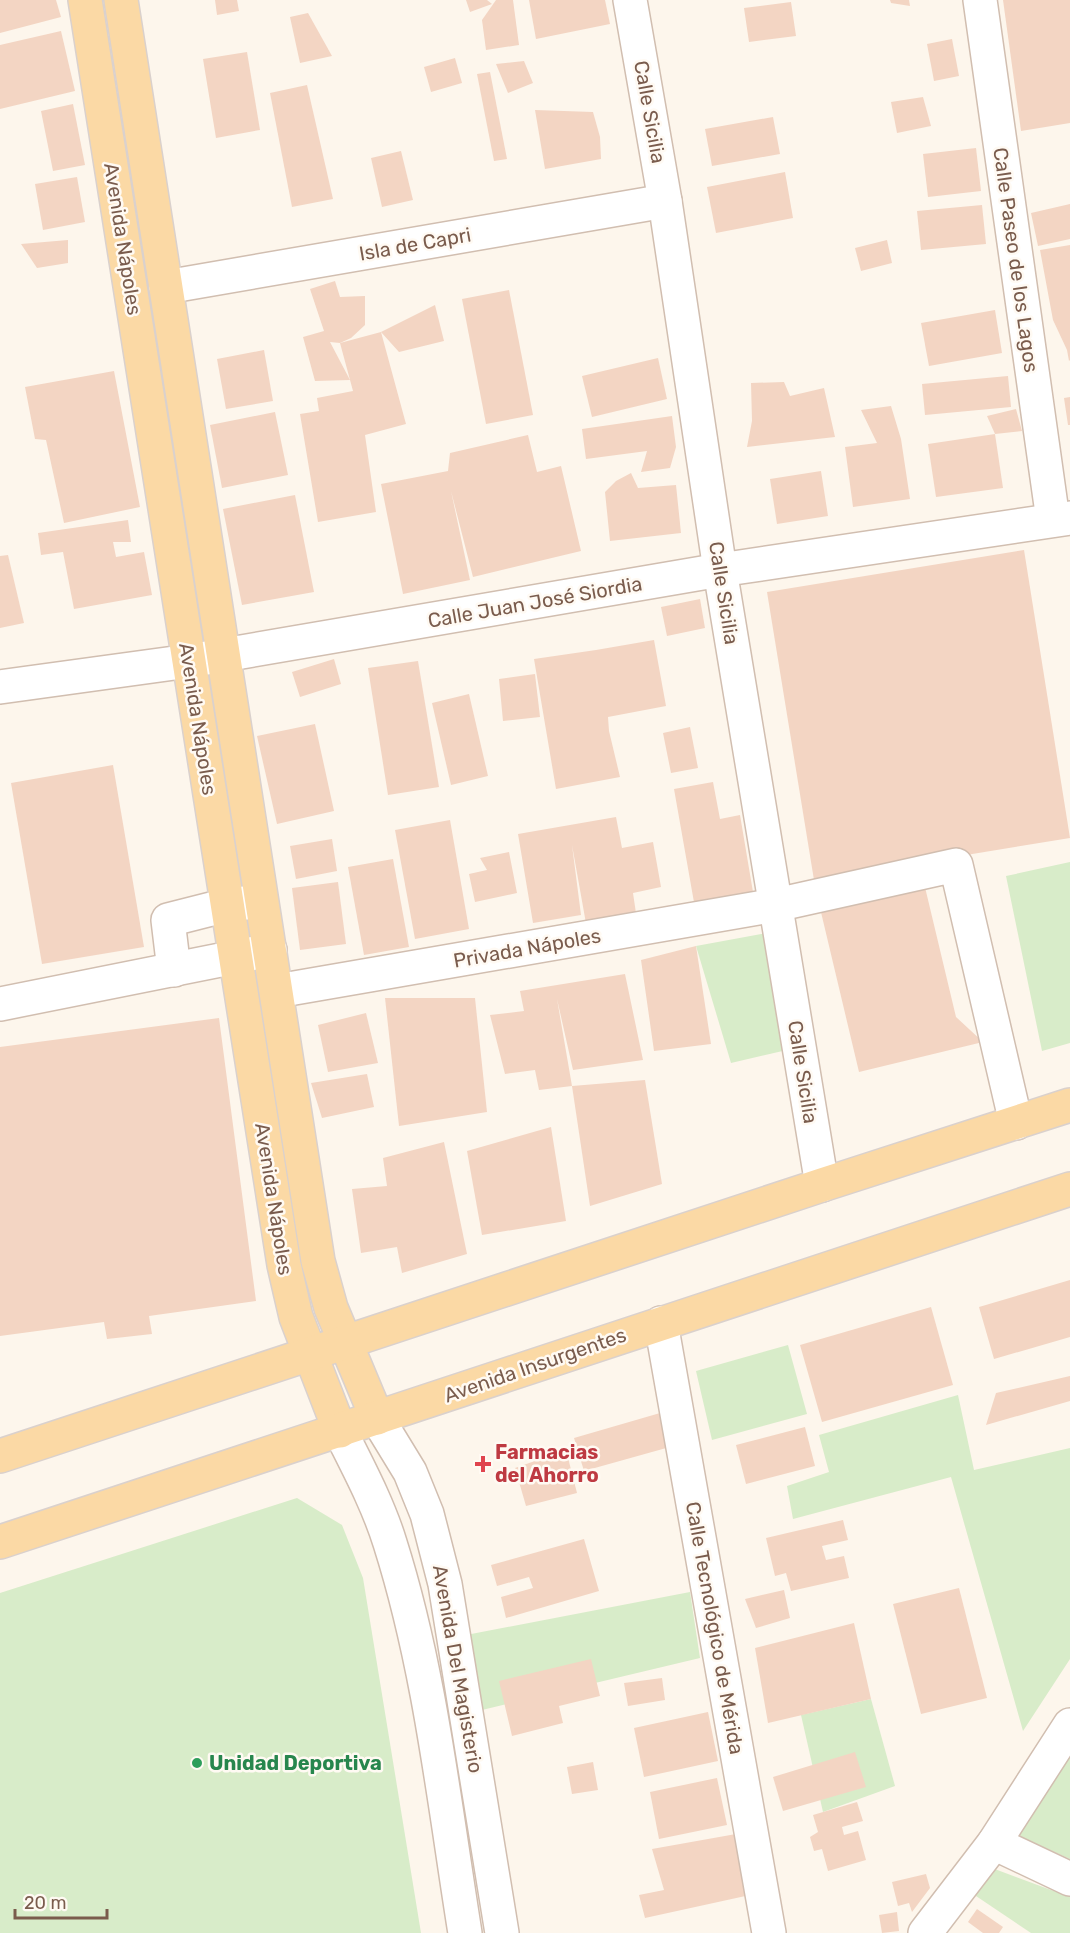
<svg xmlns="http://www.w3.org/2000/svg" width="1070" height="1933" viewBox="0 0 1070 1933" font-family="Rubik,sans-serif">
  <rect width="100%" height="100%" fill="#fdf6ec"/>
  <!-- green -->
  <g fill="#d8ecc9">
    <path d="M1070 862V1043L1042 1051 1006 876Z"/>
    <path d="M777 931 787 1050 731 1063 696 946Z"/>
    <path d="M788 1345 807 1414 712 1440 696 1371Z"/>
    <path d="M958 1395 974 1470 1070 1448V1659L1023 1731 951 1477 793 1519 787 1486 829 1472 819 1435Z"/>
    <path d="M297 1498 342 1525 363 1578 421 1933H0V1593Z"/>
    <path d="M690 1592 700 1658 482 1710 466 1635Z"/>
    <path d="M871 1699 895 1786 823 1812 801 1715Z"/>
    <path d="M1070 1753V1859L1015 1834Z"/>
    <path d="M992 1868 1070 1897V1933H1031L973 1894Z"/>
  </g>
  <!-- building -->
  <g fill="#f3d5c3">
    <path d="M0 0H56L61 17 0 33Z"/>
    <path d="M215 0H237L239 11 217 15Z"/>
    <path d="M466 0H487L492 4 470 12Z"/>
    <path d="M496 0H513L519 45 486 50 482 20Z"/>
    <path d="M529 0H605L610 24 536 39Z"/>
    <path d="M890 0H909L910 6 891 3Z"/>
    <path d="M1003 0H1070V123L1021 131Z"/>
    <path d="M791 2 796 36 749 42 744 8Z"/>
    <path d="M308 13 332 56 300 63 290 17Z"/>
    <path d="M61 31 75 91 0 109V45Z"/>
    <path d="M952 39 959 76 934 81 927 44Z"/>
    <path d="M247 52 260 130 216 138 203 59Z"/>
    <path d="M455 58 462 83 431 92 424 67Z"/>
    <path d="M524 61 533 83 508 93 496 64Z"/>
    <path d="M490 72 507 159 494 161 477 74Z"/>
    <path d="M307 85 333 199 292 207 270 93Z"/>
    <path d="M923 97 931 126 897 133 891 102Z"/>
    <path d="M73 104 85 165 53 171 41 111Z"/>
    <path d="M535 110 593 112 600 137 601 159 545 169Z"/>
    <path d="M773 117 780 154 712 166 705 129Z"/>
    <path d="M976 148 981 191 928 197 923 154Z"/>
    <path d="M401 151 413 200 382 207 371 158Z"/>
    <path d="M785 172 793 218 716 233 707 187Z"/>
    <path d="M77 177 85 222 43 230 35 184Z"/>
    <path d="M1070 204V239L1038 246 1031 213Z"/>
    <path d="M982 205 986 244 921 250 917 211Z"/>
    <path d="M68 240V263L37 268 21 244Z"/>
    <path d="M887 240 892 263 861 271 855 248Z"/>
    <path d="M1070 245V360L1069 361 1067 350 1053 320 1040 250Z"/>
    <path d="M335 281 340 297 365 296V325L351 338 340 343 330 342 350 380 315 381 303 337 324 331 310 289Z"/>
    <path d="M509 290 533 415 486 424 462 299Z"/>
    <path d="M435 305 444 341 399 352 381 332 406 424 365 435 376 512 318 522 300 414 319 411 317 398 353 391 340 343 381 332Z"/>
    <path d="M995 310 1002 353 929 366 921 323Z"/>
    <path d="M264 350 273 401 226 409 217 359Z"/>
    <path d="M658 358 667 399 592 417 582 376Z"/>
    <path d="M114 371 140 507 64 523 46 440 35 439 25 387Z"/>
    <path d="M1008 376 1011 407 925 415 922 384Z"/>
    <path d="M784 382 790 396 824 388 835 437 747 447 752 421 751 383Z"/>
    <path d="M1070 397V425H1068L1064 398Z"/>
    <path d="M891 406 901 439 910 499 853 507 845 447 877 443 861 410Z"/>
    <path d="M1016 409 1022 431 995 434 987 416Z"/>
    <path d="M275 412 288 475 222 488 210 425Z"/>
    <path d="M672 416 676 447 670 468 641 472 647 451 586 459 582 429Z"/>
    <path d="M995 434 1003 488 936 497 928 444Z"/>
    <path d="M528 435 537 472 561 466 581 551 473 577 451 491 470 580 403 594 381 484 448 471 450 453Z"/>
    <path d="M821 471 828 516 777 524 770 479Z"/>
    <path d="M631 473 638 488 676 485 681 533 610 541 605 492 616 481Z"/>
    <path d="M295 495 314 592 242 605 223 509Z"/>
    <path d="M128 520 131 542H113L116 557 144 552 152 595 74 609 63 552 41 555 38 533Z"/>
    <path d="M1024 550 1070 838 814 880 767 592Z"/>
    <path d="M8 555 24 623 0 628V556Z"/>
    <path d="M700 599 705 628 667 636 661 607Z"/>
    <path d="M654 640 666 706 608 717 609 731 620 777 556 789 534 659 596 650Z"/>
    <path d="M334 659 341 684 300 697 292 672Z"/>
    <path d="M418 661 439 787 388 795 368 668Z"/>
    <path d="M535 674 540 717 503 721 499 679Z"/>
    <path d="M469 694 488 776 451 785 432 703Z"/>
    <path d="M315 724 334 811 277 824 257 736Z"/>
    <path d="M690 727 698 768 671 773 663 733Z"/>
    <path d="M113 765 144 947 42 964 11 783Z"/>
    <path d="M713 782 720 819 740 815 754 898 695 908 674 789Z"/>
    <path d="M616 817 622 848 653 842 661 887 633 893 637 920 587 929 572 845 581 915 533 923 518 834Z"/>
    <path d="M450 820 469 929 415 939 395 830Z"/>
    <path d="M332 839 337 871 296 879 290 846Z"/>
    <path d="M509 852 517 893 475 902 469 874 487 870 480 858Z"/>
    <path d="M393 859 409 947 364 955 348 867Z"/>
    <path d="M338 882 346 944 300 950 292 888Z"/>
    <path d="M924 883 956 1017 983 1042 859 1072 820 908Z"/>
    <path d="M696 946 711 1044 654 1051 641 960Z"/>
    <path d="M625 974 643 1060 573 1070 557 999 572 1086 539 1090 535 1070 505 1074 490 1015 524 1011 520 991Z"/>
    <path d="M385 998H475L487 1112 399 1126Z"/>
    <path d="M366 1013 378 1063 328 1072 318 1025Z"/>
    <path d="M219 1018 256 1301 149 1316 152 1334 107 1339 104 1322 0 1336V1047Z"/>
    <path d="M367 1074 374 1107 322 1118 311 1083Z"/>
    <path d="M645 1080 662 1184 590 1206 572 1086Z"/>
    <path d="M551 1127 566 1221 482 1235 467 1151Z"/>
    <path d="M444 1142 467 1254 402 1273 397 1247 361 1253 352 1189 387 1186 383 1158Z"/>
    <path d="M1070 1280V1337L994 1359 979 1307Z"/>
    <path d="M931 1307 953 1385 822 1422 800 1345Z"/>
    <path d="M1070 1376V1401L986 1425 996 1393Z"/>
    <path d="M667 1411 677 1445 584 1471 574 1438Z"/>
    <path d="M805 1427 815 1466 746 1484 736 1445Z"/>
    <path d="M566 1450 577 1493 526 1506 515 1468Z"/>
    <path d="M843 1520 848 1540 822 1546 826 1560 844 1556 849 1578 791 1591 786 1573 775 1576 766 1538Z"/>
    <path d="M584 1539 599 1591 506 1618 501 1597 533 1588 529 1577 497 1586 491 1565Z"/>
    <path d="M959 1588 987 1698 921 1714 893 1604Z"/>
    <path d="M784 1590 790 1618 756 1628 745 1599Z"/>
    <path d="M854 1623 871 1699 768 1723 755 1648Z"/>
    <path d="M591 1659 600 1696 559 1706 563 1723 512 1736 499 1681Z"/>
    <path d="M662 1678 665 1700 628 1706 624 1683Z"/>
    <path d="M708 1712 718 1761 644 1777 634 1728Z"/>
    <path d="M855 1752 866 1787 783 1811 773 1777Z"/>
    <path d="M593 1762 598 1790 572 1794 567 1767Z"/>
    <path d="M717 1778 727 1825 659 1839 650 1792Z"/>
    <path d="M857 1802 863 1821 842 1827 844 1835 858 1831 866 1860 828 1871 822 1849 814 1851 810 1837 818 1832 813 1815Z"/>
    <path d="M736 1834 750 1895 645 1918 639 1895 664 1890 652 1849Z"/>
    <path d="M926 1874 930 1888 912 1912 909 1903 898 1906 892 1882Z"/>
    <path d="M977 1909 1003 1927 999 1933H983L968 1922Z"/>
    <path d="M897 1912 899 1931 882 1933 879 1915Z"/>
  </g>
  <g fill="none" stroke-linecap="round" stroke-linejoin="round">
    <defs>
      <g id="minor">
        <path d="M630 0 665 201 720 570 822 1185"/>
        <path d="M980 0 1053 520"/>
        <path d="M166 287 665 201"/>
        <path d="M0 687 189 661 720 570 1070 518"/>
        <path d="M174 970 168 920 227 905 254 902"/>
        <path d="M277 991 776 905 956 865 1016 1123"/>
        <path d="M0 1004 270 950"/>
        <path d="M661 1323 769 1933"/>
        <path d="M377 1418 410 1472 427 1514 445 1584 502 1933"/>
        <path d="M340 1431C358 1467 378 1504 390 1543 430 1669 444 1802 465 1933"/>
        <path d="M994 1843 1070 1879"/>
        <path d="M925 1933 994 1843 1070 1725"/>
      </g>
      <g id="major">
        <path d="M85 0 284 1265 296 1317 340 1431"/>
        <path d="M121 0 318 1261 331 1308 377 1418"/>
        <path d="M0 1456 822 1185 1070 1105"/>
        <path d="M0 1542 1070 1189"/>
      </g>
    </defs>
    <!-- minor casing -->
    <use href="#minor" stroke="#d1beb0" stroke-width="36"/>
    <!-- major casing -->
    <use href="#major" stroke="#dad1cd" stroke-width="36"/>
    <!-- minor -->
    <use href="#minor" stroke="#fff" stroke-width="33"/>
    <!-- major -->
    <use href="#major" stroke="#fbd9a5" stroke-width="33"/>
  </g>
  <!-- markers -->
  <path fill="#e0444e" stroke="#fffaf3" stroke-width="2" d="M480 1455h6v6h6v6h-6v6h-6v-6h-6v-6h6z"/>
  <circle fill="#2e9e5b" stroke="#fffaf3" stroke-width="2" cx="197" cy="1763" r="6"/>
  <g text-anchor="middle" stroke-width="5" stroke-linejoin="round" paint-order="stroke">
    <!-- street labels -->
    <g font-size="20" fill="#7a5c4d" stroke="#fffaf3">
      <text transform="translate(650 112) rotate(80)" y="7">Calle Sicilia</text>
      <text transform="translate(123 239) rotate(81)" y="7">Avenida Nápoles</text>
      <text transform="translate(415 244) rotate(-10)" y="7">Isla de Capri</text>
      <text transform="translate(1016 260) rotate(82)" y="7">Calle Paseo de los Lagos</text>
      <text transform="translate(724 593) rotate(81)" y="7">Calle Sicilia</text>
      <text transform="translate(535 602) rotate(-10)" y="7">Calle Juan José Siordia</text>
      <text transform="translate(198 719) rotate(81)" y="7">Avenida Nápoles</text>
      <text transform="translate(527 948) rotate(-10)" y="7">Privada Nápoles</text>
      <text transform="translate(803 1072) rotate(81)" y="7">Calle Sicilia</text>
      <text transform="translate(274 1199) rotate(81)" y="7">Avenida Nápoles</text>
      <text transform="translate(535 1365) rotate(-19)" y="7">Avenida Insurgentes</text>
      <text transform="translate(715 1628) rotate(80)" y="7">Calle Tecnológico de Mérida</text>
      <text transform="translate(458 1669) rotate(80)" y="7">Avenida Del Magisterio</text>
    </g>
    <!-- health labels -->
    <g font-size="20" font-weight="bold" fill="#be3a42" stroke="#fffaf3" text-anchor="start">
      <text x="495" y="1459">Farmacias<tspan x="495" dy="23">del Ahorro</tspan></text>
    </g>
    <!-- leisure labels -->
    <g font-size="20" font-weight="bold" fill="#27864d" stroke="#fffaf3" text-anchor="start">
      <text x="209" y="1770">Unidad Deportiva</text>
    </g>
  </g>
  <!-- scale -->
  <path d="M15 1909v9h92v-9" fill="none" stroke="#7a5c4d" stroke-width="3"/>
  <text x="24" y="1909" font-size="18" fill="#7a5c4d" stroke="#fffaf3" stroke-width="4.5" paint-order="stroke">20 m</text>
</svg>
